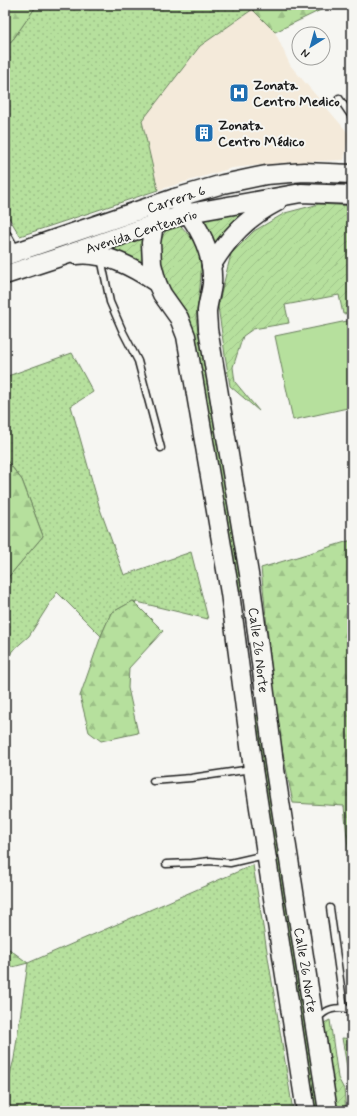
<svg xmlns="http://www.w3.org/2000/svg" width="357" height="1116" viewBox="0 0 357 1116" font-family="Mynerve,sans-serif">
  <defs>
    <pattern id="grass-dots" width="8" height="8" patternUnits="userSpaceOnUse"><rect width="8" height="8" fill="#b6e09d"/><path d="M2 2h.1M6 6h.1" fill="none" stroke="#9cc087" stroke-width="1.8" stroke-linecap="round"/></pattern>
    <pattern id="forest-firs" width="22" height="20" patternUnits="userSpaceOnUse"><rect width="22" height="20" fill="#b6e09d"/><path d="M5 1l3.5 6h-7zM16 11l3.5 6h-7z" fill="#9cc087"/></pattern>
    <pattern id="garden-furrows" width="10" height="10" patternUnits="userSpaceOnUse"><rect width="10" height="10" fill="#b6e09d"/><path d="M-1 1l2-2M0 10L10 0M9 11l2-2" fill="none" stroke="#9cc087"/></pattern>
  </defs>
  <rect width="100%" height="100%" fill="#f6f6f2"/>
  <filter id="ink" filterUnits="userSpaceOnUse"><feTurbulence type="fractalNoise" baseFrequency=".025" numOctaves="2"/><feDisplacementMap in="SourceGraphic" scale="8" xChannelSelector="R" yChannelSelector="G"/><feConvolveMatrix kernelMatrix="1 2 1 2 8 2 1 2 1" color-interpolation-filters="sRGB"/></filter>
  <g filter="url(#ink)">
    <!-- built -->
    <path fill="#f4eada" d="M253 9 275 32 290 65 349 134 344 160 281 163 232 168 158 190 142 121 200 46Z"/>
    <!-- grass -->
    <g fill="url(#grass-dots)" stroke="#697e5c">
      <path d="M37 5H248L253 9 200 46 142 121 158 190 20 236 5 211V48L14 38Z"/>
      <path d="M72 353 93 392 71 406 100 509 124 575 191 552 208 619 133 601 111 613 101 636 57 592 29 636 12 651 5 667V675V581L43 536 22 480 5 458V377Z"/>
      <path d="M253 865 293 1111H5V1093L14 1059 28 963Z"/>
    </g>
    <!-- forest -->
    <g fill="url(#forest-firs)" stroke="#697e5c">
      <path d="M5 5H37L14 38 5 48Z"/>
      <path d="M248 5H331L275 32Z"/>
      <path d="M5 458 22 480 43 536 5 581Z"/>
      <path d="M352 540V890L344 806 293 803 277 723 261 568Z"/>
      <path d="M133 601 163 631 129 668 128 688 138 733 101 741 89 732 80 696 101 636 111 613Z"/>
      <path d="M5 946 28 963 5 969Z"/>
    </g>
    <!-- garden -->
    <g fill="url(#garden-furrows)" stroke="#697e5c">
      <path d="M319 204 352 206V313L343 314 339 295 285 305 289 323 253 329 243 336 233 367 235 382 259 411 230 386 225 355 218 306 231 254 254 231 285 213Z"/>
      <path d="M254 206 236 219 213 247 199 220Z"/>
      <path d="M181 226C187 233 194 240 198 249 205 264 198 301 196 318L242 590 239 591 194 330C180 300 144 263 166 230Z"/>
      <path d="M146 237 145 266 129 256 110 250Z"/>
      <path d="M259 715 320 1111H315L280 887 255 716Z"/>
      <path d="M330 1020 338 1078 344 1089 346 1111H334L322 1024Z"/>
      <path d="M342 1038 352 1039V1059L349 1078Z"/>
    </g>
    <!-- pitch -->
    <path fill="#b6e09d" stroke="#697e5c" d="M352 320V407L293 420 275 336Z"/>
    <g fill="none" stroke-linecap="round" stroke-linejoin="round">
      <defs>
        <g id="lane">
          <path d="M339 98 352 117"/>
          <path d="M101 258 110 302 123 332 138 361 161 448"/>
          <path d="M153 781 191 778 251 769"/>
          <path d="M166 864 192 863 210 861 230 863 265 855"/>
          <path d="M330 908 344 1008"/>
          <path d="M317 1019C329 1006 337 1008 352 1009"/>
        </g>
        <path id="street" d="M5 237 14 253"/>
        <g id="secondary">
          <path d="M175 198C197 222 214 250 212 284 211 293 208 302 207 311 207 317 208 323 208 329L251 586 274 763 328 1111"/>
          <path d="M161 203 154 224 151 243 152 264 157 283 162 294 179 318 186 336 230 593 253 769 306 1111"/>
          <path d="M76 255C106 252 133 267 157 283"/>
          <path d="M5 256 175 198 223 184 266 175 304 172 352 174"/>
          <path d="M211 266C229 237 246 218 277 202"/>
          <path d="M5 275 60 257 154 224 189 213 301 193 352 195"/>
        </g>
      </defs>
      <!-- lane casing -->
      <use href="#lane" stroke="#1c1c1c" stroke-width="9"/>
      <!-- street casing -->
      <use href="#street" stroke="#1c1c1c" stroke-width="16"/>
      <!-- secondary casing -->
      <use href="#secondary" stroke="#1c1c1c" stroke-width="21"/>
      <!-- lane -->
      <use href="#lane" stroke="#f6f6f2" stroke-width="6"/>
      <!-- street -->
      <use href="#street" stroke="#f6f6f2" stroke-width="13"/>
      <!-- secondary -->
      <use href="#secondary" stroke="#f6f6f2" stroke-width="18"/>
    </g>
  </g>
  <!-- icons -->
  <defs>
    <symbol id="hospital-square" viewBox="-11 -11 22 22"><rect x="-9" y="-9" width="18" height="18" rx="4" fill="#1f6fb2" stroke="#f6f6f2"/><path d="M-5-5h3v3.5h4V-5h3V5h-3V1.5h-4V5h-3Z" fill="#fff"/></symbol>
    <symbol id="building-square" viewBox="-11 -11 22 22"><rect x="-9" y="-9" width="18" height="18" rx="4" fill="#1f6fb2" stroke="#f6f6f2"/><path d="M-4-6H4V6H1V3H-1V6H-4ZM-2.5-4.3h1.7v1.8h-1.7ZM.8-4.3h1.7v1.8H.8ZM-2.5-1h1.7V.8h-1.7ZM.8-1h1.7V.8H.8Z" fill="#fff"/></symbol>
  </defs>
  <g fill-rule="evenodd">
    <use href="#hospital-square" x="228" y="82" width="22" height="22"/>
    <use href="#building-square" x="193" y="122" width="22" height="22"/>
  </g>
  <g text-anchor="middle" stroke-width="4" stroke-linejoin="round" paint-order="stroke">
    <!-- poi labels -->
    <g font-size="14" font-weight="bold" fill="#1c1c1c" stroke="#f6f6f2" text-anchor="start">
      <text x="253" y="90">Zonata<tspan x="253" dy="16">Centro Medico</tspan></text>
      <text x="218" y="130">Zonata<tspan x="218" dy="16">Centro Médico</tspan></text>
    </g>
    <!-- street labels -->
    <g font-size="14" fill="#1c1c1c" stroke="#f6f6f2">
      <text transform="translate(176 199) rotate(-18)" y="5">Carrera 6</text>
      <text transform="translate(141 231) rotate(-18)" y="5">Avenida Centenario</text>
      <text transform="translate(259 650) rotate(83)" y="5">Calle 26 Norte</text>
      <text transform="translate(306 970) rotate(81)" y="5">Calle 26 Norte</text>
    </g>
  </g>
  <!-- margin -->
  <rect width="357" height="1116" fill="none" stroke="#f6f6f2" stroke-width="20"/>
  <rect x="10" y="10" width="337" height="1096" fill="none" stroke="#1c1c1c" stroke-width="1.5" filter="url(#ink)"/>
  <!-- north arrow -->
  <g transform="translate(311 46) rotate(217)"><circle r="19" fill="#f6f6f2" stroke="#9f9f9c"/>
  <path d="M0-3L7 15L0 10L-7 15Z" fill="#1f6fb2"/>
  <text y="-6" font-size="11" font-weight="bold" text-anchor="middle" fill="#1c1c1c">N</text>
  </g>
</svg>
